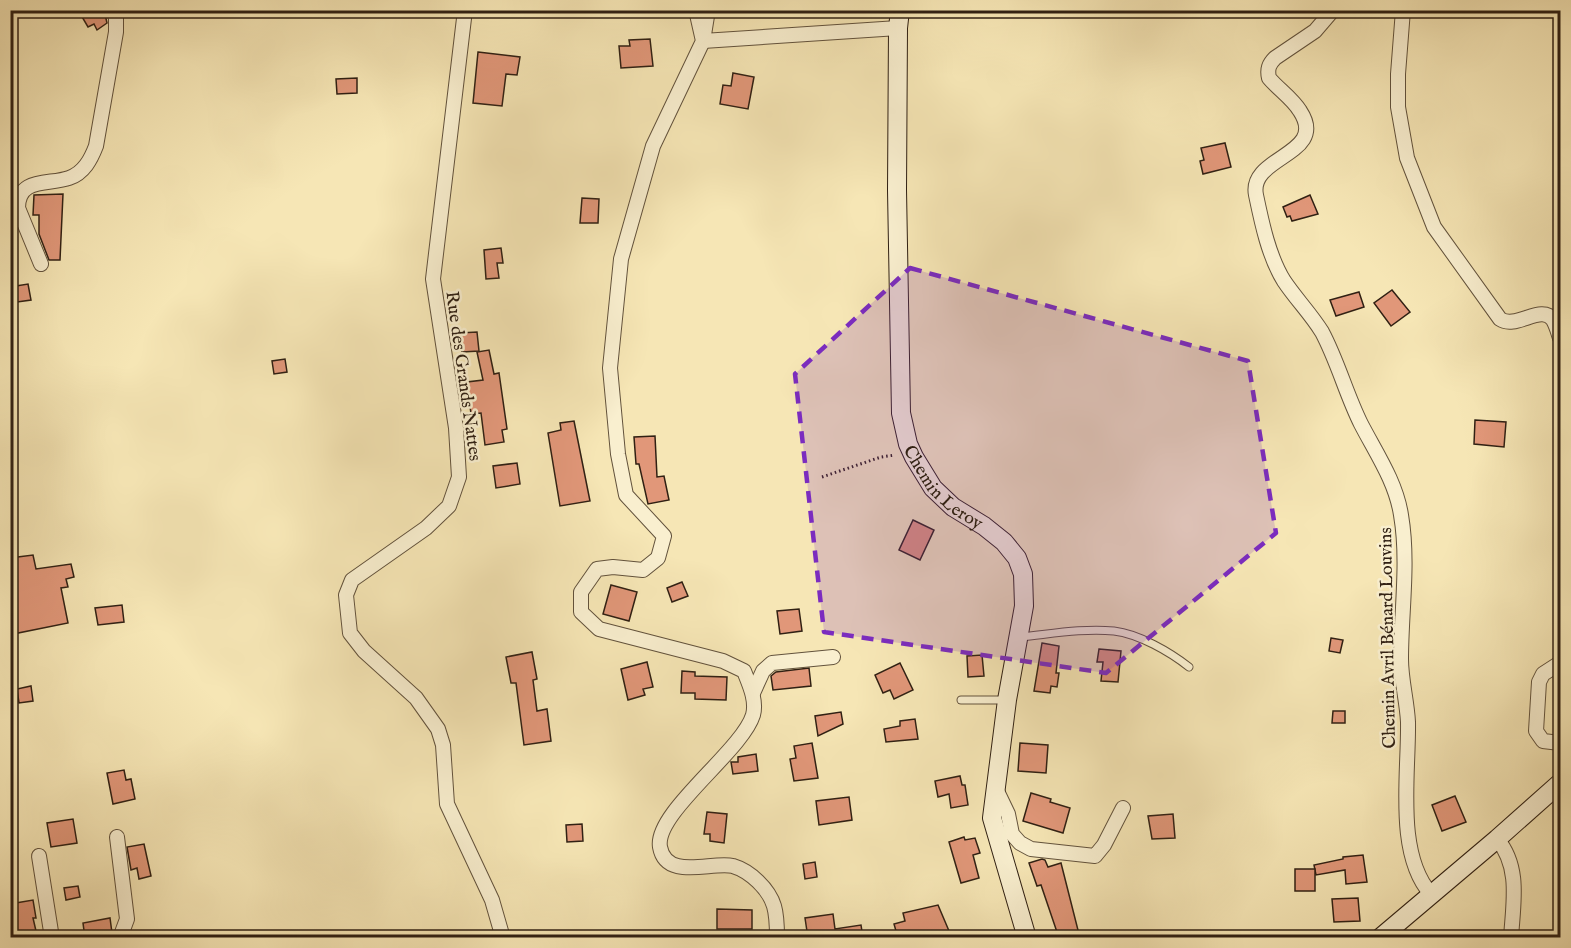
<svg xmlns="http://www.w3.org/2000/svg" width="1571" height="948" viewBox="0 0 1571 948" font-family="'IM FELL English',serif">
  <rect width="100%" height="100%" fill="#f6e6b5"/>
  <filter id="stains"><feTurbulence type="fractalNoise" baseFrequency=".00333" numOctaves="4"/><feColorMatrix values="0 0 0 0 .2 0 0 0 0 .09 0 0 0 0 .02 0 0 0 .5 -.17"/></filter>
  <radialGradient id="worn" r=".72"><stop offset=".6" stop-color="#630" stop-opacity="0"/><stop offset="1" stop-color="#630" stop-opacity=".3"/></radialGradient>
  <!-- building -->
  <g fill="#e19779" stroke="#302013" stroke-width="1.5">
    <path d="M78 10H104L107 23 97 30 94 24 88 27Z"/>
    <path d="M650 39 653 66 621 68 619 46H630L629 40Z"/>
    <path d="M478 52 520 57 517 75 506 74 502 106 473 103Z"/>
    <path d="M733 73 754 77 748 109 720 104 723 85 731 86Z"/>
    <path d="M357 78V93L337 94 336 79Z"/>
    <path d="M1225 143 1231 167 1203 174 1200 161 1204 160 1201 148Z"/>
    <path d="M63 194 60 260H49L39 234V215H33L34 195Z"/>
    <path d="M1310 195 1318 214 1292 221 1290 216 1287 217 1283 207Z"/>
    <path d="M582 198 599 199 598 223H580Z"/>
    <path d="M501 248 503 263H497L499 278 486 279 484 250Z"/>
    <path d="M28 284 31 300 10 303V287Z"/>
    <path d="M1392 290 1410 312 1391 326 1374 303Z"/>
    <path d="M1359 292 1364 307 1336 316 1330 300Z"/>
    <path d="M477 332 479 351 462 352 460 333Z"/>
    <path d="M489 350 494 374 499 373 507 429 502 430 504 442 485 445 481 413 471 414 467 382 483 380 477 352Z"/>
    <path d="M285 359 287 372 274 374 272 361Z"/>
    <path d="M1475 420 1506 422 1504 447 1474 444Z"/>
    <path d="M574 421 590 501 560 506 548 433 561 430 560 423Z"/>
    <path d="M655 436 657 477 664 476 669 500 648 504 639 464H636L634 437Z"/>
    <path d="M517 463 520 484 496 488 493 466Z"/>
    <path d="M913 520 934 530 920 560 899 550Z"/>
    <path d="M33 555 36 569 71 564 74 577 66 579 68 587 61 588 68 623 13 634 10 618V558Z"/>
    <path d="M682 582 688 596 672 602 667 588Z"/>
    <path d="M611 585 637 592 629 621 603 614Z"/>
    <path d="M122 605 124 622 98 625 95 608Z"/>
    <path d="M799 609 802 631 780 634 777 611Z"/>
    <path d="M1331 638 1343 640 1340 653 1329 651Z"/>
    <path d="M1042 643 1059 646 1056 673H1059L1057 687 1051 686 1050 693 1034 691Z"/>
    <path d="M1099 649 1121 651 1118 682 1101 681 1103 662H1097Z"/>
    <path d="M532 652 537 679 533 680 537 711 547 709 551 741 524 745 516 683H511L506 657Z"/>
    <path d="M982 655 984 676 968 677 967 656Z"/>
    <path d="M647 662 653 687 643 689 645 695 628 700 621 669Z"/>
    <path d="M900 663 913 690 894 699 890 690 883 693 875 675Z"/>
    <path d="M809 668 811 686 773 690 771 676 776 672Z"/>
    <path d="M682 671 695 672V676L727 677 726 700 695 699V693H681Z"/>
    <path d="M31 686 33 701 19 703 17 689Z"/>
    <path d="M1333 711H1345V723H1332Z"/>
    <path d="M841 712 843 724 818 736 815 716Z"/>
    <path d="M915 719 918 739 886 742 884 729 900 726V721Z"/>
    <path d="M812 743 818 778 794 781 790 759 796 758 794 746Z"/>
    <path d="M1020 743 1048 745 1046 773 1018 771Z"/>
    <path d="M756 754 758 771 733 774 731 762H738V757Z"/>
    <path d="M124 770 126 780 131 779 135 799 113 804 107 773Z"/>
    <path d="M960 776 962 785H965L968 805 951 808 949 794 938 797 935 781Z"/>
    <path d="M1031 793 1051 799 1050 802 1070 808 1063 833 1023 821Z"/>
    <path d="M1455 796 1466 822 1442 831 1432 805Z"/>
    <path d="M849 797 852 820 819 825 816 801Z"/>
    <path d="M707 812 727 814 724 843 710 841V834H704Z"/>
    <path d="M1173 814 1175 838 1152 839 1148 816Z"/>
    <path d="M73 819 77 843 51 847 47 823Z"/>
    <path d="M582 824 583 841 567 842 566 825Z"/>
    <path d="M964 837 965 840 975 838 980 853 973 855 979 878 961 883 949 842Z"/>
    <path d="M144 844 151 876 139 879 137 868 131 870 127 847Z"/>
    <path d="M1363 855 1367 882 1346 884 1345 870 1316 875 1314 865 1343 859V857Z"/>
    <path d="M1042 859 1045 860 1048 867 1061 863 1080 938H1059L1041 885 1037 886 1029 863Z"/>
    <path d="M815 862 817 877 805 879 803 864Z"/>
    <rect x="1295" y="869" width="20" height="22"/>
    <path d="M78 886 80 897 66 900 64 888Z"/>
    <path d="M1358 898 1360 921 1334 922 1332 899Z"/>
    <path d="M33 900 36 918H33L36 931 16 934 15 929 10 930V904Z"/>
    <path d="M938 905 952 938H928L927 932 906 938H898L894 924 905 921 903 913Z"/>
    <path d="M717 909 752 910V929H717Z"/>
    <path d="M833 914 835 929 861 925 863 938H808L805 918Z"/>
    <path d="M110 918 112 933 85 938 83 923Z"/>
  </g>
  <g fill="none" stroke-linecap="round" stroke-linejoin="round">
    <defs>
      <g id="lane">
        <path d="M1021 637C1051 634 1083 628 1114 631 1139 634 1170 652 1189 667"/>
        <path d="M961 700H1005"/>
      </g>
      <g id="street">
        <path d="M465 10 433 279 456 428 459 477 449 506 426 528 352 580 346 595 350 633 364 651 416 698 438 729 443 745 447 804 492 900 503 938"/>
        <path d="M696 10 703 41 653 146 621 259 610 368 618 454 626 495 664 536 658 558 643 570 613 567 597 569 581 592V612L599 629 723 661 744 671C749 684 757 700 753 715 742 751 654 813 660 847 666 881 712 861 733 866 750 871 769 889 774 906 777 916 777 927 777 938"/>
        <path d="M708 10 703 41 898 28"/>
        <path d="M1333 10 1315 31 1275 58C1269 64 1267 69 1269 78 1278 89 1292 98 1300 111 1329 155 1248 156 1256 195 1262 224 1269 257 1284 281 1296 299 1311 314 1322 332 1338 362 1346 394 1361 424 1376 453 1396 482 1401 515 1409 562 1401 612 1401 659 1401 680 1407 701 1408 722 1409 773 1395 854 1431 894"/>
        <path d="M1403 10 1398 74V107L1407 158 1434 227 1500 319C1516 330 1542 303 1553 320 1556 325 1558 332 1560 338"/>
        <path d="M41 264 18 208C18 177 49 185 69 178 84 173 91 159 96 146L116 32V18L113 10"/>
        <path d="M1560 663 1543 674 1539 682 1536 731 1543 741 1560 743"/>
        <path d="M753 693 763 671 772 663 833 657"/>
        <path d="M996 789 1008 814 1012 834 1020 843 1031 849 1095 856 1104 845 1123 808"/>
        <path d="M117 837 127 919 120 938"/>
        <path d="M1497 839C1521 867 1513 904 1511 938"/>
        <path d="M39 856 52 938"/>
      </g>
      <g id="secondary">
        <path id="s1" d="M900 10 898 28 897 190 901 413 908 444 914 457 933 488 953 507 984 526 1004 542 1017 558 1023 574 1024 606 1007 700 992 818 1027 938"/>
        <path d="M1380 938 1497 839 1560 783"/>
      </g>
    </defs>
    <!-- lane casing -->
    <use href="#lane" stroke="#62523c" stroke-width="9"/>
    <!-- street casing -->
    <use href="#street" stroke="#62523c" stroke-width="16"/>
    <!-- secondary casing -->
    <use href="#secondary" stroke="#302013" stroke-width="20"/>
    <!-- path -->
    <path stroke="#302013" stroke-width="3" stroke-dasharray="1.5 3" stroke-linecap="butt" d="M822 477 881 457 895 455"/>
    <!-- lane -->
    <use href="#lane" stroke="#f9efcf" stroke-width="7"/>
    <!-- street -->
    <use href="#street" stroke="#f9efcf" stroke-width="14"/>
    <!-- secondary -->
    <use href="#secondary" stroke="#f9efcf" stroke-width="18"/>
  </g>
  <!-- marked area -->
  <path fill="#7b2cbf" fill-opacity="0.2" stroke="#7b2cbf" stroke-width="4.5" stroke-dasharray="12 8" stroke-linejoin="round" d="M910 268 1248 361 1276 533 1106 673 824 632 795 374Z"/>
  <g text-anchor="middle" stroke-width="5" stroke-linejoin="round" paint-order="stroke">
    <!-- street labels -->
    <g font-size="18" fill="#302013" stroke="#f9efcf">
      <text transform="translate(464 376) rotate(82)" y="6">Rue des Grands Nattes</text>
      <text dy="6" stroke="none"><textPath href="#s1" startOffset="492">Chemin Leroy</textPath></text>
      <text transform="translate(1387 638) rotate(-91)" y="6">Chemin Avril Bénard Louvins</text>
    </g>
  </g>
  <!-- margin -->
  <rect width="1571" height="948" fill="none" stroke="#f6e6b5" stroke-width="36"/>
  <rect x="12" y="12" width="1547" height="924" fill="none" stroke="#302013" stroke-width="3"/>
  <rect x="18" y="18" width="1535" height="912" fill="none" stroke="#302013" stroke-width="1.5"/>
  <rect width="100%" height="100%" filter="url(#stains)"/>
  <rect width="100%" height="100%" fill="url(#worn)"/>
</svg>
